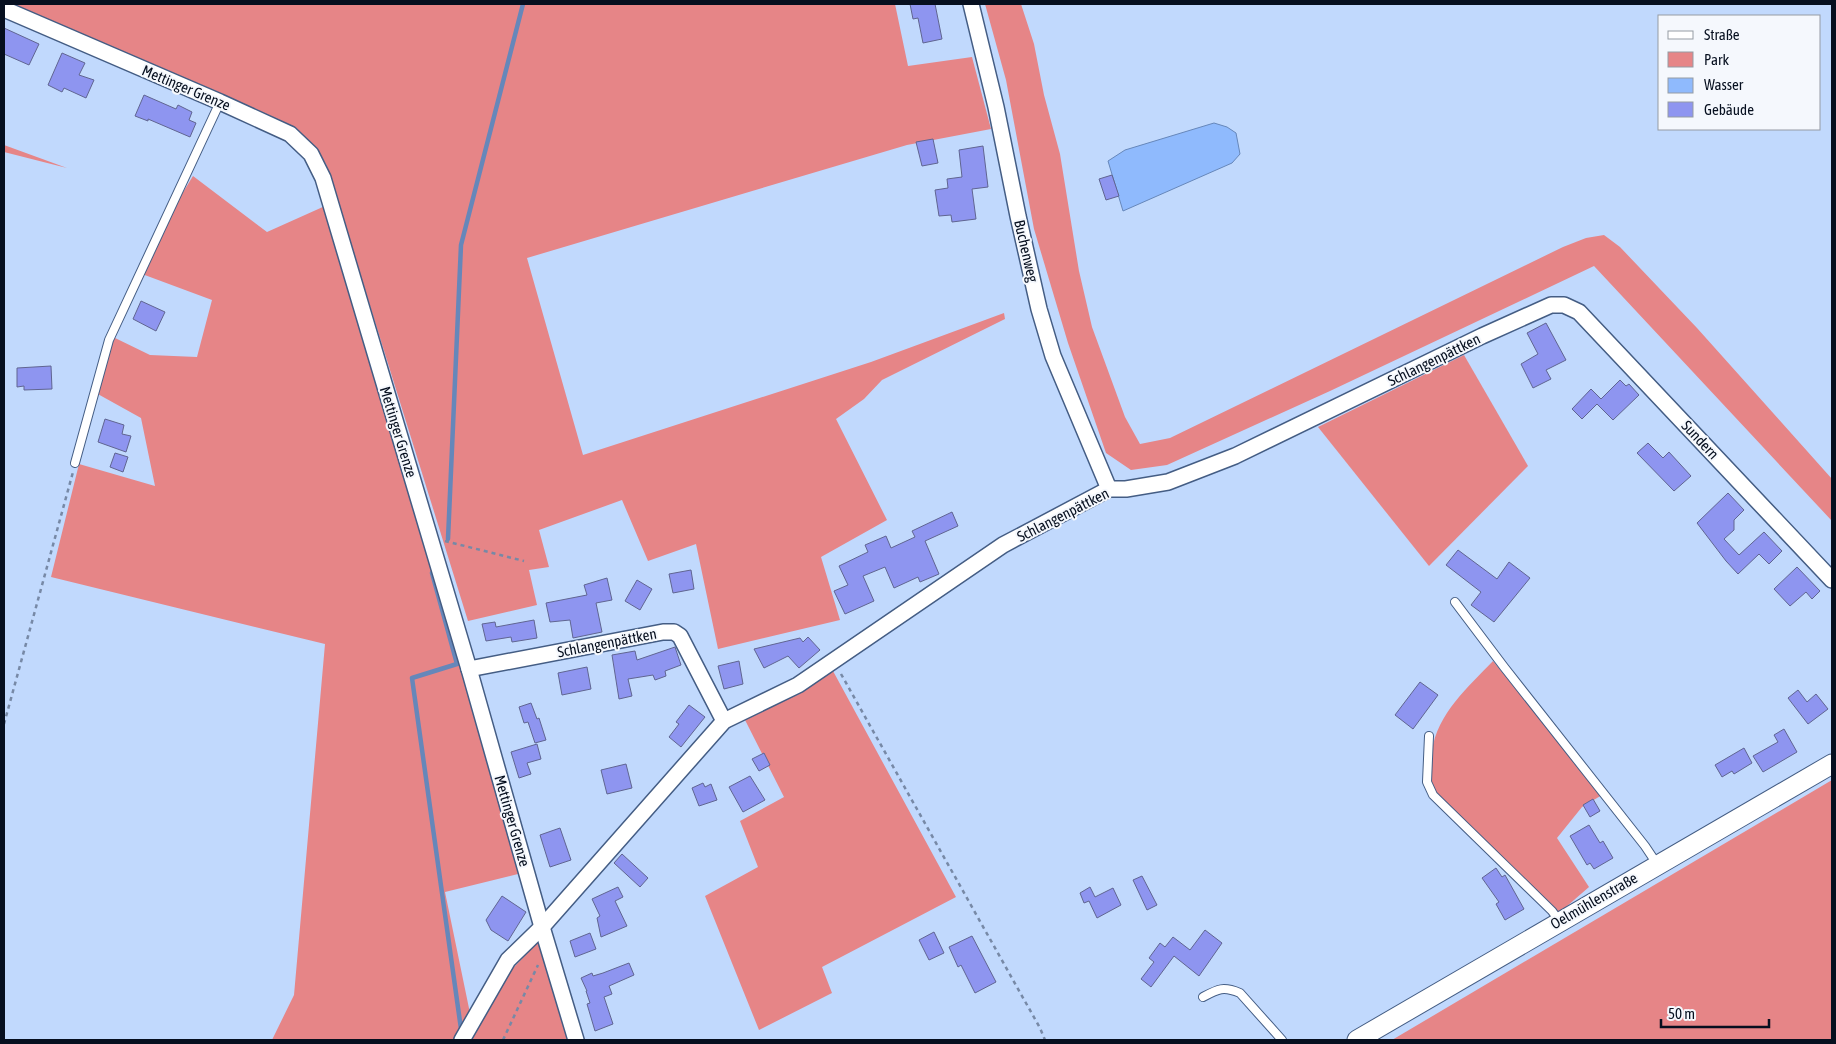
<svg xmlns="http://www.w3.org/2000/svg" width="1836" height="1044" viewBox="0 0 1836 1044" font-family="'Asap Condensed',sans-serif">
  <rect width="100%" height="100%" fill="#c1d9fd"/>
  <!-- green -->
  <g fill="#e68587">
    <path d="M12 4H895L908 66 972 57 991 129 907 145 527 258 583 455 871 362 1004 313 1005 319 882 380 864 399 836 419 887 520 821 557 840 620 718 649 696 544 648 561 622 500 539 530 549 567 529 570 537 605 468 621 326 164 315 148 294 129Z"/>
    <path d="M985 4H1021L1034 44 1044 95 1060 154 1079 271 1092 327 1125 417 1140 444 1170 438 1563 247 1586 238 1604 235 1620 247 1697 328 1832 479V521L1594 266 1330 391 1167 465 1131 470 1106 453 1068 343 1034 229 1006 80Z"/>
    <path d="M4 145 67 168 4 152Z"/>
    <path d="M193 176 267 232 325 206 367 353 441 584 518 874 445 892 471 1018 454 1040H272L294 995 325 644 51 577 79 464 155 486 141 418 96 393 113 337 150 355 197 357 212 300 142 274 182 194Z"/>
    <path d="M1464 355 1528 466 1429 566 1318 427Z"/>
    <path d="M1493 661 1602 795 1582 807 1557 838 1589 887 1559 913 1447 805 1431 786C1432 775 1431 762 1432 751 1437 714 1469 686 1493 661Z"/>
    <path d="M833 671 956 897 822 967 832 993 759 1030 705 896 758 867 740 821 784 797 744 718 799 694Z"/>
    <path d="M1832 780V1040H1392Z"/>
    <path d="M538 942 568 1040H466L513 968Z"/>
  </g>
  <!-- water -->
  <path fill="#8fbafd" stroke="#6687ba" d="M1214 123 1227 127 1236 133 1240 154 1232 163 1123 211 1108 161 1125 150Z"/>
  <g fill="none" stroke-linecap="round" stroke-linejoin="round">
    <!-- stream -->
    <g stroke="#6687ba" stroke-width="4.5">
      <path d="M448 539 461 245 523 4"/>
      <path d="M432 573 457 664 412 678 461 1029"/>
    </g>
  </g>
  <!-- building -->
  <g fill="#8e95f0" stroke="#606591">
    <path d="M910 4H935L942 39 923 43 918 18 913 19Z"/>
    <path d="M4 28 39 44 29 65 4 54Z"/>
    <path d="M62 53 85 63 79 75 94 80 86 98 64 88 62 92 48 85Z"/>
    <path d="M144 95 176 109 178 105 192 112 189 120 196 123 190 137 148 119V121L135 116Z"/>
    <path d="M933 139 938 163 922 166 916 142Z"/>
    <path d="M983 146 988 187 972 189 976 219 952 222 951 215 939 216 935 190 948 188 947 179 962 177 959 150Z"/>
    <path d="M1112 175 1119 196 1106 200 1099 179Z"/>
    <path d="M141 301 165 312 156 331 133 319Z"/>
    <path d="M1546 323 1566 360 1546 370 1551 379 1533 388 1521 364 1538 354 1527 333Z"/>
    <path d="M51 366 52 389 24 390V386L17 387V368Z"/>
    <path d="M1620 380 1626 386 1629 384 1639 395 1613 420 1597 404 1582 419 1572 409 1591 389 1601 399Z"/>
    <path d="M105 419 124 425 122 434 131 436 126 452 98 442Z"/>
    <path d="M1648 443 1663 458 1669 452 1691 476 1674 491 1637 453Z"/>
    <path d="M115 453 128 457 123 472 110 467Z"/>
    <path d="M1728 493 1744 510 1734 520V530L1724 539 1739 555 1764 532 1782 551 1769 564 1759 554 1738 574 1726 561 1697 523Z"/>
    <path d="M952 512 958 526 925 541 939 574 920 582 918 577 894 588 885 567 863 576 874 601 845 614 834 591 848 585 839 566 868 552 865 545 886 536 891 548 915 537 912 531Z"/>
    <path d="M1458 550 1497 579 1509 562 1530 578 1494 622 1471 605 1481 592 1446 565Z"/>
    <path d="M1797 567 1820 591 1812 599 1806 592 1790 606 1774 589Z"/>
    <path d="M691 570 694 589 673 593 669 574Z"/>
    <path d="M607 578 612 600 596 603 602 632 573 638 570 620 550 622 546 603 587 595 584 585Z"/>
    <path d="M637 580 652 589 640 610 625 601Z"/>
    <path d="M534 620 537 638 512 642 511 637 486 641 482 624 495 622 496 627Z"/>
    <path d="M808 637 820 650 799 668 788 656 764 668 754 649 800 638 803 642Z"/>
    <path d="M675 647 681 665 665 671 666 676 655 680 653 675 628 679 632 696 619 699 612 655 635 651 637 660Z"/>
    <path d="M739 661 743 684 724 689 718 666Z"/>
    <path d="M587 667 591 689 562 695 558 673Z"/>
    <path d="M1420 682 1438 695 1413 729 1395 715Z"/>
    <path d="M1798 690 1807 702 1816 694 1828 709 1808 724 1788 698Z"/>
    <path d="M531 703 537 719 539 718 546 740 535 743 528 722 524 723 519 707Z"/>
    <path d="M689 705 705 717 681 747 669 737 679 724 676 722Z"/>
    <path d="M1784 729 1797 752 1763 772 1753 756 1778 742 1774 735Z"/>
    <path d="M537 744 541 759 527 763 531 774 519 778 511 752Z"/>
    <path d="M1744 748 1752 763 1734 774 1732 771 1722 777 1715 765Z"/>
    <path d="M764 753 770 765 759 771 752 759Z"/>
    <path d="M626 764 632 788 607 794 601 770Z"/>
    <path d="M750 776 765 800 743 812 729 787Z"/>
    <path d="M703 783 705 787 711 784 717 800 699 806 692 788Z"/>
    <path d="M1593 799 1600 811 1590 817 1583 805Z"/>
    <path d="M1589 825 1600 843 1603 841 1613 858 1594 869 1590 863 1587 865 1570 836Z"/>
    <path d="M560 828 571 860 550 867 540 835Z"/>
    <path d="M622 854 648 878 640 887 614 863Z"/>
    <path d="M1496 868 1502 877 1505 875 1524 909 1505 920 1496 904 1499 902 1482 878Z"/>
    <path d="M1142 876 1157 905 1147 910 1133 880Z"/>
    <path d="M618 887 623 897 615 901 627 926 601 937 597 918 600 916 592 899Z"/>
    <path d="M1090 887 1095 897 1113 888 1121 905 1097 918 1089 901 1084 903 1080 893Z"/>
    <path d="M502 896 526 912 508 941 491 930 486 920Z"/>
    <path d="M1205 930 1222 943 1199 976 1174 956 1151 987 1141 979 1154 962 1149 958 1160 943 1165 947 1173 937 1190 950Z"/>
    <path d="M934 932 944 953 929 960 919 940Z"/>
    <path d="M590 933 596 949 575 957 570 941Z"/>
    <path d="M972 936 996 982 975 993 961 965 958 967 949 947Z"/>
    <path d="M629 963 634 975 609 986 612 994 604 997 613 1024 595 1031 587 1004 590 1003 586 991H587L581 978 592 973 593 976 603 973Z"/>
  </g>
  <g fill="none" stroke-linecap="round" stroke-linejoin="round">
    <defs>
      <g id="service">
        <path d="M75 463 109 340 220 102"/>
        <path d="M1455 602 1504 667 1645 846 1657 864"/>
        <path d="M1429 736 1427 782 1433 795 1552 911 1560 922"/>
        <path d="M1203 997C1218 989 1223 986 1240 993L1282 1040"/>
      </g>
      <g id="minor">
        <path d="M971 4 996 107 1018 216 1039 309 1053 356 1109 489"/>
        <path d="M4 9 220 102 290 134 311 154 323 178 469 669 542 927 576 1040"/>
        <path d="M469 669 663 632H674L680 636 724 721"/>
        <path d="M462 1040 508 960 542 927 724 721 798 685 1003 545 1109 489H1126L1168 482 1235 456 1482 336 1551 305H1564L1579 312 1832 580"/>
      </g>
      <path id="tertiary" d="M1357 1040 1832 764"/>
    </defs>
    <!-- service casing -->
    <use href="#service" stroke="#445d84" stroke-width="10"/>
    <!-- minor casing -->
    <use href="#minor" stroke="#445d84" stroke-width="18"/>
    <!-- tertiary casing -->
    <use href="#tertiary" stroke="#445d84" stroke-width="21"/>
    <!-- path -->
    <g stroke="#7789a6" stroke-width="2.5" stroke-dasharray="4 4" stroke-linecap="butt">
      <path d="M445 541 524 561"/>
      <path d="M841 674 1040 1028 1045 1040"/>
      <path d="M4 724 73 472"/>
      <path d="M503 1040 538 965"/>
    </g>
    <!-- service -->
    <use href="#service" stroke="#fff" stroke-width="8"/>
    <!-- minor -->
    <use href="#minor" stroke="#fff" stroke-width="15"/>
    <!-- tertiary -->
    <use href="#tertiary" stroke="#fff" stroke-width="19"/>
  </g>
  <g text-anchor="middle" stroke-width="4" stroke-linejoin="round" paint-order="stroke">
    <!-- street labels -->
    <g font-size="15" fill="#060f1f" stroke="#f5f8fd">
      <text transform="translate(186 88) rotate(23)" y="5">Mettinger Grenze</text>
      <text transform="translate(1026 251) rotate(77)" y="5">Buchenweg</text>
      <text transform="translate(1434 360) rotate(-26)" y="5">Schlangenpättken</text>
      <text transform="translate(398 432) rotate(73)" y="5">Mettinger Grenze</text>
      <text transform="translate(1700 440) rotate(47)" y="5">Sundern</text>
      <text transform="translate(1063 515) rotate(-27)" y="5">Schlangenpättken</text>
      <text transform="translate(607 643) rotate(-11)" y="5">Schlangenpättken</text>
      <text transform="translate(512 821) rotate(74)" y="5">Mettinger Grenze</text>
      <text transform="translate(1594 901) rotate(-30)" y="5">Oelmühlenstraße</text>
    </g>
  </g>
  <!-- border -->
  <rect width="1836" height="1044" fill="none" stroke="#060f1f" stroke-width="10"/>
  <!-- legend -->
  <rect x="1658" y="15" width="162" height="115" fill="#f5f8fd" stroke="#959ba4"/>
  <rect x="1668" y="31" width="25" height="8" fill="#ffffff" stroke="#959ba4"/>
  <text x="1704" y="40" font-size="15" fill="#060f1f">Straße</text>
  <rect x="1668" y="52" width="25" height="15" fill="#e68587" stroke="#959ba4"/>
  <text x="1704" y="65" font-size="15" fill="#060f1f">Park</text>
  <rect x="1668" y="78" width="25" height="15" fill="#8fbafd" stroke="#959ba4"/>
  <text x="1704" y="90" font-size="15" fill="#060f1f">Wasser</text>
  <rect x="1668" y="102" width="25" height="15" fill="#8e95f0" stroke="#959ba4"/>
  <text x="1704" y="115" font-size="15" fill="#060f1f">Gebäude</text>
  <!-- scale -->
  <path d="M1661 1019v8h108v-8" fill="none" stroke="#060f1f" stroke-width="2.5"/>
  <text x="1668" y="1019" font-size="15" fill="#060f1f" stroke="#f5f8fd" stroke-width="4" paint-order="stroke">50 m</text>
</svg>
